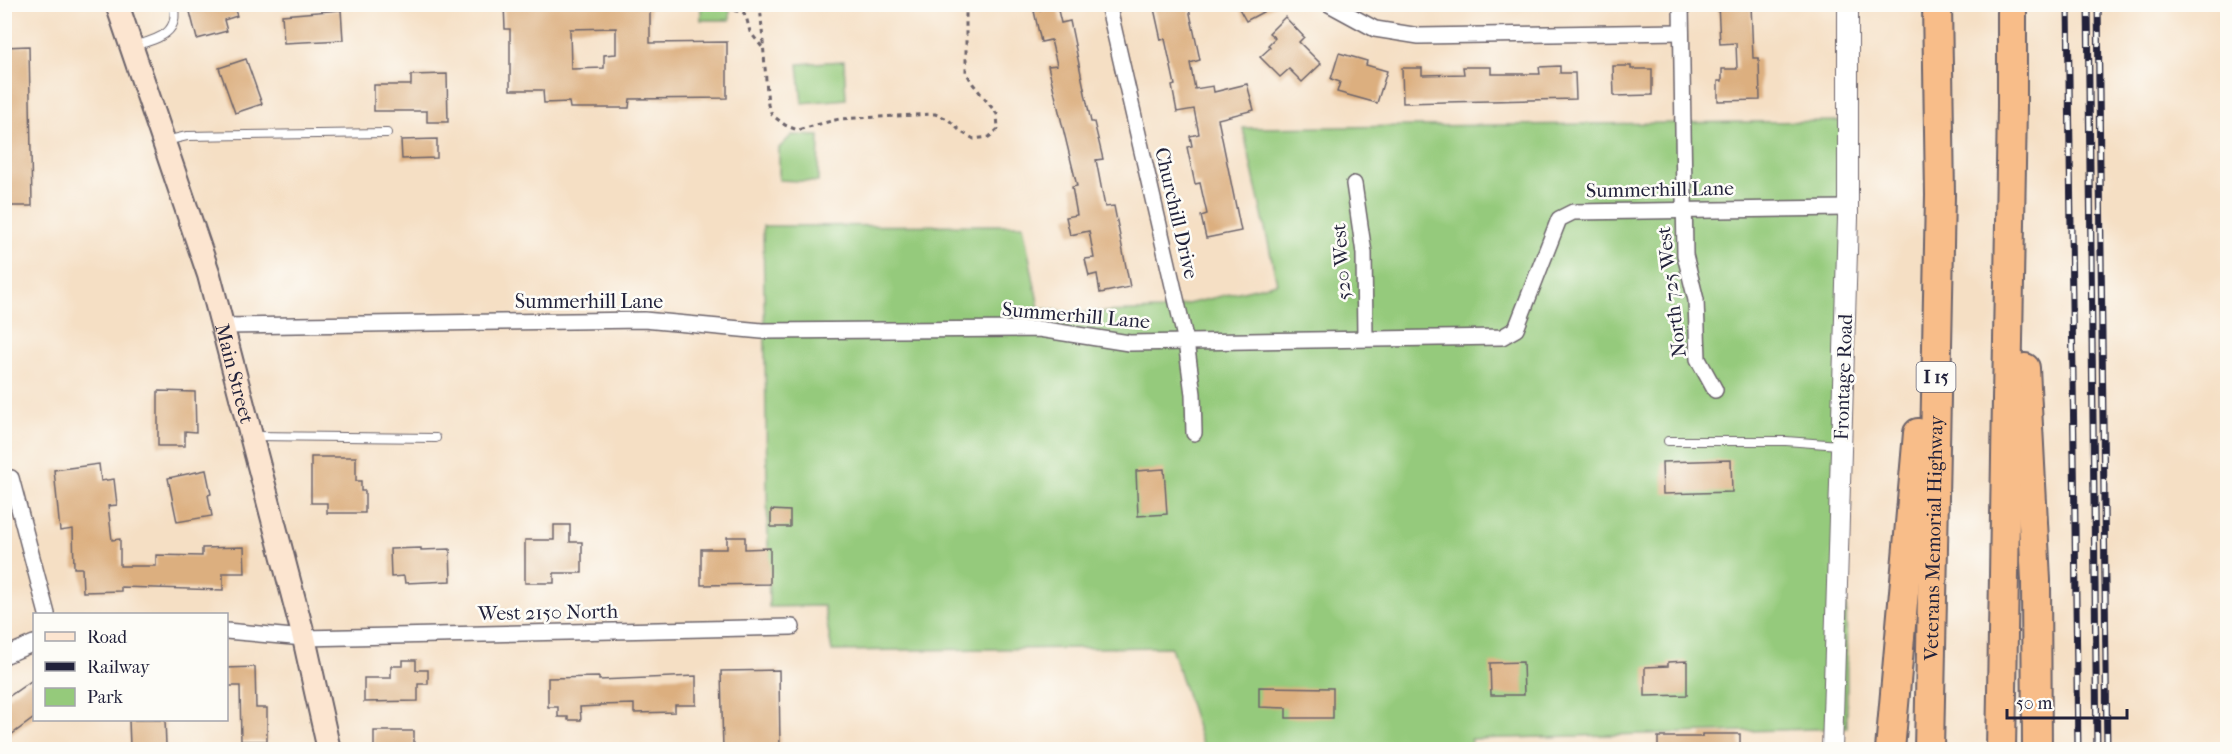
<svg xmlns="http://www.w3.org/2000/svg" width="2232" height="754" viewBox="0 0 2232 754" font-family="'IM FELL French Canon',serif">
  <rect width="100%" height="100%" fill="#fdfcf7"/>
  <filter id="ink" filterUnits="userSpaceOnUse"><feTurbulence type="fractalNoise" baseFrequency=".0167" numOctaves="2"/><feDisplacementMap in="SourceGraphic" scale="12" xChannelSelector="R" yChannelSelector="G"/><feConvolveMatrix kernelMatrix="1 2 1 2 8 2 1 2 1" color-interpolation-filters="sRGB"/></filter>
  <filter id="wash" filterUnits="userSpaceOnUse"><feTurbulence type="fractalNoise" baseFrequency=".008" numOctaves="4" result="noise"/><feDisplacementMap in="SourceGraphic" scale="24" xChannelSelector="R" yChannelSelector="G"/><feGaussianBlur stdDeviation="1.35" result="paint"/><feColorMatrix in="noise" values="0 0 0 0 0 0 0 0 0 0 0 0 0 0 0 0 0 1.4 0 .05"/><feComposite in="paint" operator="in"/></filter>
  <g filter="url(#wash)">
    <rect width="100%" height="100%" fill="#f5dfc4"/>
    <!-- green -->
    <g fill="#95ca7b" stroke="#5c765b" stroke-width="1.5">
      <rect x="701" y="5" width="29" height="15"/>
      <path d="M844 61 846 99 802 103 798 64Z"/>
      <path d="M1843 121 1847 728 1471 739V750L1204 749 1171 647 832 651 824 606 769 607 763 226 1023 225 1039 308 1073 313 1162 310 1277 283 1243 128Z"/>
      <path d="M792 135 819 136 818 182 779 180V148Z"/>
    </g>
    <g id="blocks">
      <!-- building -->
      <g fill="#dcaf7f" fill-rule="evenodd">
        <path d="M188 4H233L237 16 224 20 227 31 197 39Z"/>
        <path d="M504 4H650V43L727 42V98L630 99 629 108H570L569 102 544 103 543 90H510V29H505ZM616 28V54L604 55V68L571 69 570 29Z"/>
        <path d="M1153 4H1188L1200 60 1190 63 1195 89 1213 86 1214 92 1247 84 1254 110 1218 119 1241 231 1206 238 1201 216 1207 214 1200 183 1195 184 1187 147 1192 146 1190 136 1199 134 1194 109 1177 112 1172 86 1175 85 1165 39 1161 40Z"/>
        <path d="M1718 4H1751L1753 58H1759L1760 100 1718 101V81H1722V69H1737L1736 43 1720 44Z"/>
        <path d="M1237 5H1276L1246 21Z"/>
        <path d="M1057 6 1061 23 1070 21 1091 122H1094L1103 159 1096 160 1105 207 1114 206 1130 287 1100 293 1097 274 1089 276 1085 259 1094 258 1089 231 1070 235 1066 217 1077 215 1072 187 1077 186 1048 66 1057 65 1051 40 1041 42 1034 11Z"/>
        <path d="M341 10 343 40 284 43 282 15Z"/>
        <path d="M1285 17 1304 37 1299 42 1321 64 1302 82 1289 69 1280 77 1260 57 1270 48 1268 45 1275 38 1269 33Z"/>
        <path d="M29 46 32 206H4V47Z"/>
        <path d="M1339 53 1367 61 1366 65 1387 71 1377 103 1337 92 1340 82 1331 79Z"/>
        <path d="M246 59 262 104 235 113 219 68Z"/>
        <path d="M1560 66V73H1575L1576 99 1403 103 1402 68H1422V75L1464 74 1463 67H1491V74H1540L1539 67Z"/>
        <path d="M1613 66H1631V69H1652V95L1614 96Z"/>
        <path d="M447 74 448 122H427V111H374V85H411V75Z"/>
        <path d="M437 139V158L402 159 401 140Z"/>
        <path d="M158 391 195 392 196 432 185 431V446H158Z"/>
        <path d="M311 457H356V481H361V491H365V513H327V503H311Z"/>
        <path d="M1731 460 1732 492 1663 494 1662 462Z"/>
        <path d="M99 464 101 481 114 479 117 505 108 506 112 540 120 539V566H156V555L202 556V548L244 547 245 573H223V590L121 587V591L83 592 82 568H74L73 529 60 531 54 470Z"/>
        <path d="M1164 469 1167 514 1138 516 1136 471Z"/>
        <path d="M206 470 211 494 208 495 212 516 177 522 168 478Z"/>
        <path d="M771 510 790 511V527H771Z"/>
        <path d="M554 525H570V542H582V573H554V583H525V540H554Z"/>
        <path d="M727 537H745V549L770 548V584L701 585V549H727Z"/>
        <path d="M421 548V550L450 549 451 581 405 583 404 576 391 577 390 549Z"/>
        <path d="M403 660H416V670H428V684H418V701L364 702V678H391V666H403Z"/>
        <path d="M1687 661V695L1645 696V667L1668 666V662Z"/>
        <path d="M1523 662 1524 695H1491L1490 663Z"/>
        <path d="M255 667 256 708H267V741H241L240 686H226V668Z"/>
        <path d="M779 670 780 750H723L721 671Z"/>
        <path d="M696 676V705H675V712L634 713V704L599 705V706L580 707 581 720H568V717H558V707H548V678L599 677V680Z"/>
        <path d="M34 679V718L4 740V700Z"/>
        <path d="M1259 687 1333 688V718H1286V708L1259 707Z"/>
        <path d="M129 720H165L166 745 130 746Z"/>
        <rect x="374" y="731" width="40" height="19"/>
        <path d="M1702 734H1740V750H1658V737H1702Z"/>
      </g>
    </g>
  </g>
  <g filter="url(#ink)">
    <use href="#blocks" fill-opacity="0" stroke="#6c646b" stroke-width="1.5"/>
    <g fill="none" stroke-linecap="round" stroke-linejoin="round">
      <defs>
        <g id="service">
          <path d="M134 46C157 39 181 34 173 4"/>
          <path d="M165 141 187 136 387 133"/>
          <path d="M253 436 436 438"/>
          <path d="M1668 441H1786L1839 445"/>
        </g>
        <g id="minor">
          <path d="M1108 4 1186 342 1193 394 1194 433"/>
          <path d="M1329 4 1375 29 1419 36 1681 32"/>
          <path d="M1681 4 1685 255 1696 300 1698 359 1715 390"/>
          <path d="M1354 184 1364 253 1365 338"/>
          <path d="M222 326 644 320 762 331 1039 329 1129 343 1502 337 1516 329 1559 219 1573 212 1848 208"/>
          <path d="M11 478 47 614"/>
          <path d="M226 631 304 638 792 627"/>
          <path d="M4 656 34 643"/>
        </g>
        <path id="tertiary" d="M1832 750 1848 218V4"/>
        <g id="secondary">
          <path id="s1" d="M117 4 209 275 304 638 329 750"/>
        </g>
        <g id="motorway">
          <path d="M2025 368 2036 580 2037 750"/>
          <path d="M1890 750 1918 433"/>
          <path id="s2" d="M1929 750 1940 195 1937 4"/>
          <path d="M2001 750 2012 106V4"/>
        </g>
      </defs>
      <!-- service casing -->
      <use href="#service" stroke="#6c646b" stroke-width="10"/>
      <!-- minor casing -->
      <use href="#minor" stroke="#6c646b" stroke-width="18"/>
      <!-- tertiary casing -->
      <use href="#tertiary" stroke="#6c646b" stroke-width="22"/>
      <!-- secondary casing -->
      <use href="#secondary" stroke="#6c646b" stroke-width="26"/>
      <!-- motorway casing -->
      <use href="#motorway" stroke="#6c646b" stroke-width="32"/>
      <!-- path -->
      <g stroke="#6c646b" stroke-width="3" stroke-dasharray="4.5 4.5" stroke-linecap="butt">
        <path d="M731 4V10L743 12 746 16 750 32 762 47"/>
        <path d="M760 4 768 105 772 115 785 125 797 130 839 119 935 114 948 119 961 132 974 139 989 137 998 129 997 114 973 84 966 72V4"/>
      </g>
      <!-- service -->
      <use href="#service" stroke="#fff" stroke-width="8"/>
      <!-- minor -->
      <use href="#minor" stroke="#fff" stroke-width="15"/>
      <!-- tertiary -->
      <use href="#tertiary" stroke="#fff" stroke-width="20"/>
      <!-- secondary -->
      <use href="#secondary" stroke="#fce5d0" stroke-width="22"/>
      <!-- motorway -->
      <use href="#motorway" stroke="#f8bd89" stroke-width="28"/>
      <defs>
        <g id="rail">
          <path d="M2068 4 2078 750"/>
          <path d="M2088 4 2097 750"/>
          <path d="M2098 4 2107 750"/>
        </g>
      </defs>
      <!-- rail casing -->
      <use href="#rail" stroke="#22223b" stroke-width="7"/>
      <!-- rail -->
      <use href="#rail" stroke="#fdfcf7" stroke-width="4.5" stroke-dasharray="14" stroke-linecap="butt"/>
    </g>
  </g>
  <g text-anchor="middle" stroke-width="5" stroke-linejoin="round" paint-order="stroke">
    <!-- shield labels -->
    <rect fill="#fdfcf7" stroke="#646373" stroke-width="1.5" x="1916.5" y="362" width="39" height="30" rx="4.5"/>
    <g font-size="18" font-weight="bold" fill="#22223b">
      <text x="1936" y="383">I 15</text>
    </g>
    <!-- street labels -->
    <g font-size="20" fill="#22223b" stroke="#fdfcf7">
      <text transform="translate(1660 189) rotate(-1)" y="7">Summerhill Lane</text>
      <text transform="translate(1177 213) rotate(77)" y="7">Churchill Drive</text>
      <text transform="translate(1341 262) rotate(-94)" y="7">520 West</text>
      <text transform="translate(1671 292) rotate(-97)" y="7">North 725 West</text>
      <text x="589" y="308">Summerhill Lane</text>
      <text transform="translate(1076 315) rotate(5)" y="7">Summerhill Lane</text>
      <text dy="7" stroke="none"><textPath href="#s1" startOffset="388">Main Street</textPath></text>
      <text transform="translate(1843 377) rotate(-88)" y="7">Frontage Road</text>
      <text dy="7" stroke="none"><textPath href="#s2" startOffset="212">Veterans Memorial Highway</textPath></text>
      <text transform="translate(548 612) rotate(-1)" y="7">West 2150 North</text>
    </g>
  </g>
  <!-- margin -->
  <rect width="2232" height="754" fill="none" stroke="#fdfcf7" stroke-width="24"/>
  <!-- legend -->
  <rect x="33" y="613" width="195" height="108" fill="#fdfcf7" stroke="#a5a5ac" stroke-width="1.5"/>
  <rect x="45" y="632" width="30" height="9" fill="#fce5d0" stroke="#a5a5ac" stroke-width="1.5"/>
  <text x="87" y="643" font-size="18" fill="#22223b">Road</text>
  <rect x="45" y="662" width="30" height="9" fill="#22223b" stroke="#a5a5ac" stroke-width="1.5"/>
  <text x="87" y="673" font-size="18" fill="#22223b">Railway</text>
  <rect x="45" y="688" width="30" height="18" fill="#95ca7b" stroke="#a5a5ac" stroke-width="1.5"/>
  <text x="87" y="703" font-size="18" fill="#22223b">Park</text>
  <!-- scale -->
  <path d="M2007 709v9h120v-9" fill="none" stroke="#22223b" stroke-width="3"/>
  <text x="2016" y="709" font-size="18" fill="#22223b" stroke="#fdfcf7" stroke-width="4.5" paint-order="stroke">50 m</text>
</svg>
